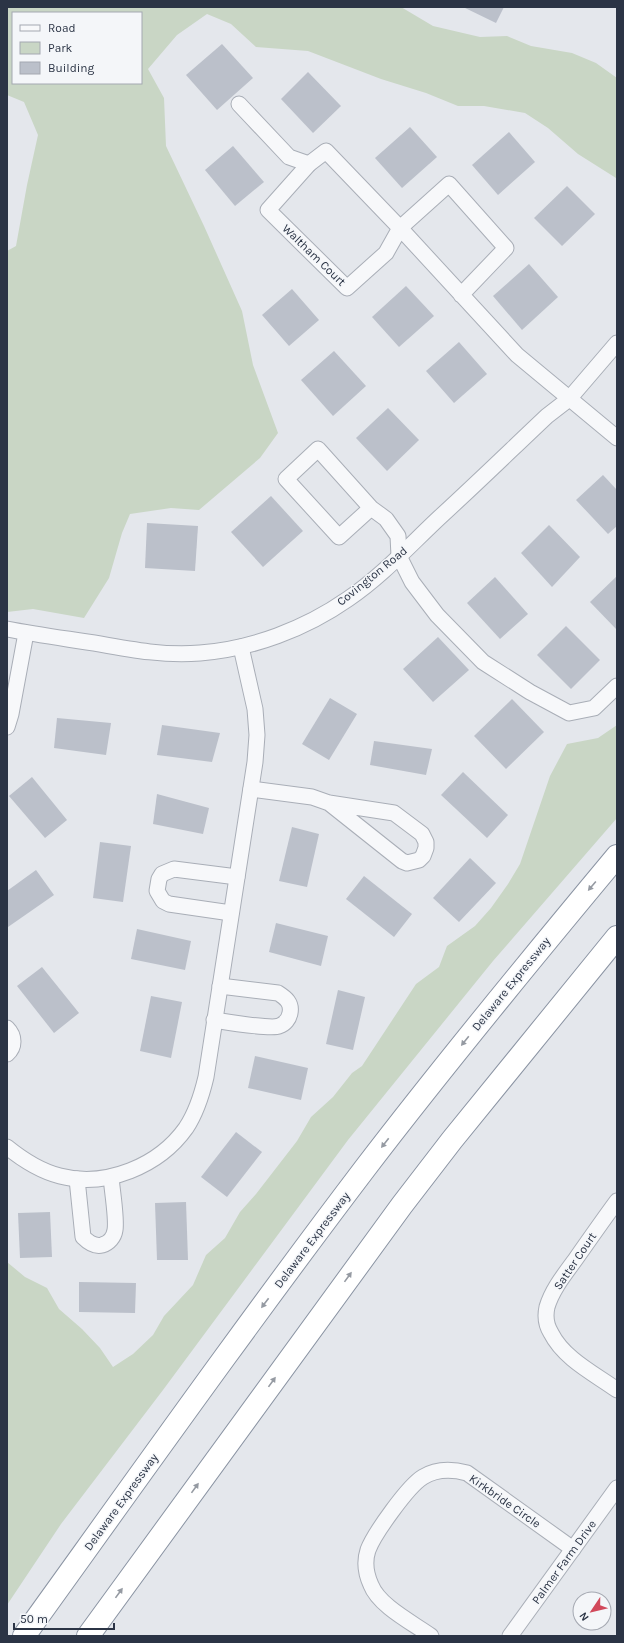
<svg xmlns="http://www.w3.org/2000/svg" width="624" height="1643" viewBox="0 0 624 1643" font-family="Karla,sans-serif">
  <rect width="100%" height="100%" fill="#e4e7ec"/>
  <!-- green -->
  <g fill="#c9d6c5" fill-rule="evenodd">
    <path d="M7 7H401L433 26 480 37 507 36 531 46 572 53 596 63 617 78V186L616 178 578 154 548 128 525 113 484 106H458L426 93 381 79 308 51 256 47 231 24 207 14 177 35 148 69 164 98 166 146 204 226 242 311 253 365 278 433 260 458 199 510 171 508 130 514 122 533 109 578 84 618 33 609 7 612V251L16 246 27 185 38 135 24 102 7 95ZM13 13H141V83H13Z"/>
    <path d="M617 725V818L493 961 348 1140 163 1390 61 1524 7 1605V1262L25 1277 47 1288 59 1309 82 1329 100 1348 113 1367 133 1354 153 1335 164 1316 193 1285 206 1255 225 1238 240 1212 256 1194 297 1141 311 1117 333 1097 352 1073 362 1066 416 984 439 967 447 946 475 926 491 908 508 884 520 864 550 776 567 744 598 738Z"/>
  </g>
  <!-- building -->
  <g fill="#bbc0ca">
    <path d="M463 7H504L496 23Z"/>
    <path d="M222 44 253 78 217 110 186 75Z"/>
    <path d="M308 72 341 106 313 133 281 99Z"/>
    <path d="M410 127 437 157 402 188 375 158Z"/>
    <path d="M509 132 535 162 498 195 472 165Z"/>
    <path d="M233 146 264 182 235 206 205 170Z"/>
    <path d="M567 186 595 214 562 246 534 218Z"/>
    <path d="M529 264 558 297 522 330 493 296Z"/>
    <path d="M406 286 434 316 399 347 372 317Z"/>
    <path d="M292 289 319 320 289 346 262 315Z"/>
    <path d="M459 342 487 374 454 403 426 371Z"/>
    <path d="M334 351 366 386 333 416 301 380Z"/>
    <path d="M388 408 419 440 387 471 356 438Z"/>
    <path d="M603 475 617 490V526L608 534 576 500Z"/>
    <path d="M271 496 303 531 263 567 231 532Z"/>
    <path d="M147 523 198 526 195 571 145 568Z"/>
    <path d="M549 525 580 557 552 587 521 553Z"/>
    <path d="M617 576V630L590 602Z"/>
    <path d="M495 577 528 614 500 639 467 603Z"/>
    <path d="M566 626 600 660 571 689 537 655Z"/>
    <path d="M438 637 469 670 433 702 403 669Z"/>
    <path d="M330 698 357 714 329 760 302 744Z"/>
    <path d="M512 699 544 732 506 769 474 736Z"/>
    <path d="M57 718 111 723 106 755 54 748Z"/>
    <path d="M162 725 220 733 212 762 157 755Z"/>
    <path d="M374 741 432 749 426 775 370 765Z"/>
    <path d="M463 772 508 815 487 838 441 795Z"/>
    <path d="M32 777 67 820 45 838 9 796Z"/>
    <path d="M157 794 209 808 203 834 153 824Z"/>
    <path d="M292 827 319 834 307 887 279 881Z"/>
    <path d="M100 842 131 846 123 902 93 898Z"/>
    <path d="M470 858 496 883 459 922 433 898Z"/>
    <path d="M36 870 54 895 8 927 7 891Z"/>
    <path d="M364 876 412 914 394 937 346 899Z"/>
    <path d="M276 923 328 936 321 966 269 952Z"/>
    <path d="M137 929 191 941 185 970 131 959Z"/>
    <path d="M42 967 79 1013 54 1033 17 986Z"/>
    <path d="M338 990 365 997 353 1050 326 1044Z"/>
    <path d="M151 996 182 1002 171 1058 140 1051Z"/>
    <path d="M255 1056 308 1068 301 1100 248 1088Z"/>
    <path d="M236 1132 262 1152 227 1197 201 1177Z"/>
    <path d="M186 1202 188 1260H157L155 1203Z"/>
    <path d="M50 1212 52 1257 20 1258 18 1213Z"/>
    <path d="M79 1282 136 1283 135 1313 79 1312Z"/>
  </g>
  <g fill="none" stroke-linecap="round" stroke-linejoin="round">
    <defs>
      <g id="minor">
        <path d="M239 104 289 157 309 164"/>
        <path d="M461 295 506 248 449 184 400 228 386 253 347 288 268 210 309 164 326 151 400 228 517 355 617 438"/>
        <path d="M371 508 339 537 286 479 318 449 371 508 386 519 398 536 399 556 412 582 437 615 483 662 530 692 569 713 594 708 617 686"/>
        <path d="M7 629C38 635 69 639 100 644 133 650 166 656 200 653 252 649 305 629 348 599 382 576 410 545 440 517 476 484 511 450 547 416L569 399 617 343"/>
        <path d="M7 727 11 714 26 633"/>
        <path d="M251 789 312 797 329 803 394 813 422 834 426 842V848L423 856 419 860 407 863 402 861 329 803"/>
        <path d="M231 913 169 904 163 901 157 891 159 879 162 874 174 869 237 877"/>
        <path d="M214 1020C226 1022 271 1029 279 1026 285 1024 289 1019 290 1013 292 1003 286 998 278 993L220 986"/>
        <path d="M7 1028C15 1036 15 1047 7 1054"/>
        <path d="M7 1147C23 1160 40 1171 60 1176 106 1188 159 1166 186 1128 196 1113 202 1094 206 1077L255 762 257 735 255 709 241 647"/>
        <path d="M77 1179 83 1237C88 1242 94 1247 102 1245 109 1243 114 1237 115 1230 117 1219 112 1190 111 1177"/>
        <path d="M617 1201C603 1220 589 1240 575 1260 564 1275 552 1290 547 1307 545 1316 546 1325 551 1333 564 1359 595 1374 617 1390"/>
        <path d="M431 1636C413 1623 379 1606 371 1585 366 1574 364 1562 368 1550 374 1534 408 1486 423 1477 436 1469 452 1469 467 1473L573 1549"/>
        <path d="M510 1636 617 1488"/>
      </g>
      <g id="highway">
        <path d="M24 1636C137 1479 249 1321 366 1167 447 1061 532 958 617 856"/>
        <path d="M88 1636 402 1205 452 1140 617 937"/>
      </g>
    </defs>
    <!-- minor casing -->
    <use href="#minor" stroke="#a9aeb7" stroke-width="17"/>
    <!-- highway casing -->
    <use href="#highway" stroke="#8b94a3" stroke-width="24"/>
    <!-- minor -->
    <use href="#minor" stroke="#f7f8fa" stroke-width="15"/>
    <!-- highway -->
    <use href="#highway" stroke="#fff" stroke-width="22"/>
  </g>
  <!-- one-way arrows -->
  <defs><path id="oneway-solid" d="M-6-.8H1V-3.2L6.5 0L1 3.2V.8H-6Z"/></defs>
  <g fill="#959aa2">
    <use href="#oneway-solid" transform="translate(592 886) rotate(130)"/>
    <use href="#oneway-solid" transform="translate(465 1041) rotate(129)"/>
    <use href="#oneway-solid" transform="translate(385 1143) rotate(128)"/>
    <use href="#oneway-solid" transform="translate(348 1277) rotate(-54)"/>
    <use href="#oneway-solid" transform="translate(265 1303) rotate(127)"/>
    <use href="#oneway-solid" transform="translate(272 1382) rotate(-54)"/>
    <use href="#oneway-solid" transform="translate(195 1488) rotate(-54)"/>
    <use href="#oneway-solid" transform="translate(119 1593) rotate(-54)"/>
  </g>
  <g text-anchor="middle" stroke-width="3" stroke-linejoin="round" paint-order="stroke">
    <!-- street labels -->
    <g font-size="12" fill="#2b3445" stroke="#f4f6f9">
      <text transform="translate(314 255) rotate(44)" y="4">Waltham Court</text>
      <text transform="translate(372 576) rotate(-39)" y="4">Covington Road</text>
      <text transform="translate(511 984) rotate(-51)" y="4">Delaware Expressway</text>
      <text transform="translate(312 1240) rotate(-53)" y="4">Delaware Expressway</text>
      <text transform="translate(575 1261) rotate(-56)" y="4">Satter Court</text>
      <text transform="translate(505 1501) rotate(35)" y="4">Kirkbride Circle</text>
      <text transform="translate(121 1502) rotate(-54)" y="4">Delaware Expressway</text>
      <text transform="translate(564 1562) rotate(-54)" y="4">Palmer Farm Drive</text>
    </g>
  </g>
  <!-- border -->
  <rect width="624" height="1643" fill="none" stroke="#2b3445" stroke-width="16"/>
  <!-- legend -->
  <rect x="12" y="12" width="130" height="72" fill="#f4f6f9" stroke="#a4a8b1"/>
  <rect x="20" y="25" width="20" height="6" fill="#f7f8fa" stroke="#a4a8b1"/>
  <text x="48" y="32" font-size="12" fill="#2b3445">Road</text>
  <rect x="20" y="42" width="20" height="12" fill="#c9d6c5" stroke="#a4a8b1"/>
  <text x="48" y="52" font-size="12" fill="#2b3445">Park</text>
  <rect x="20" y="62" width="20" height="12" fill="#bbc0ca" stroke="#a4a8b1"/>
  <text x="48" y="72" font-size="12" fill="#2b3445">Building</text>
  <!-- north arrow -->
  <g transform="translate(592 1611) rotate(235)"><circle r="19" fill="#f4f6f9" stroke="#a4a8b1"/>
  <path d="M0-3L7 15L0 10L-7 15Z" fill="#d1495b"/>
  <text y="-6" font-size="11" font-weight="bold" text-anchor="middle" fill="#2b3445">N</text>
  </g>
  <!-- scale -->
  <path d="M14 1623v6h100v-6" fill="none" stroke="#2b3445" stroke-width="2"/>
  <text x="20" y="1623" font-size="12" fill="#2b3445" stroke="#f4f6f9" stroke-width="3" paint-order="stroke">50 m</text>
</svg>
